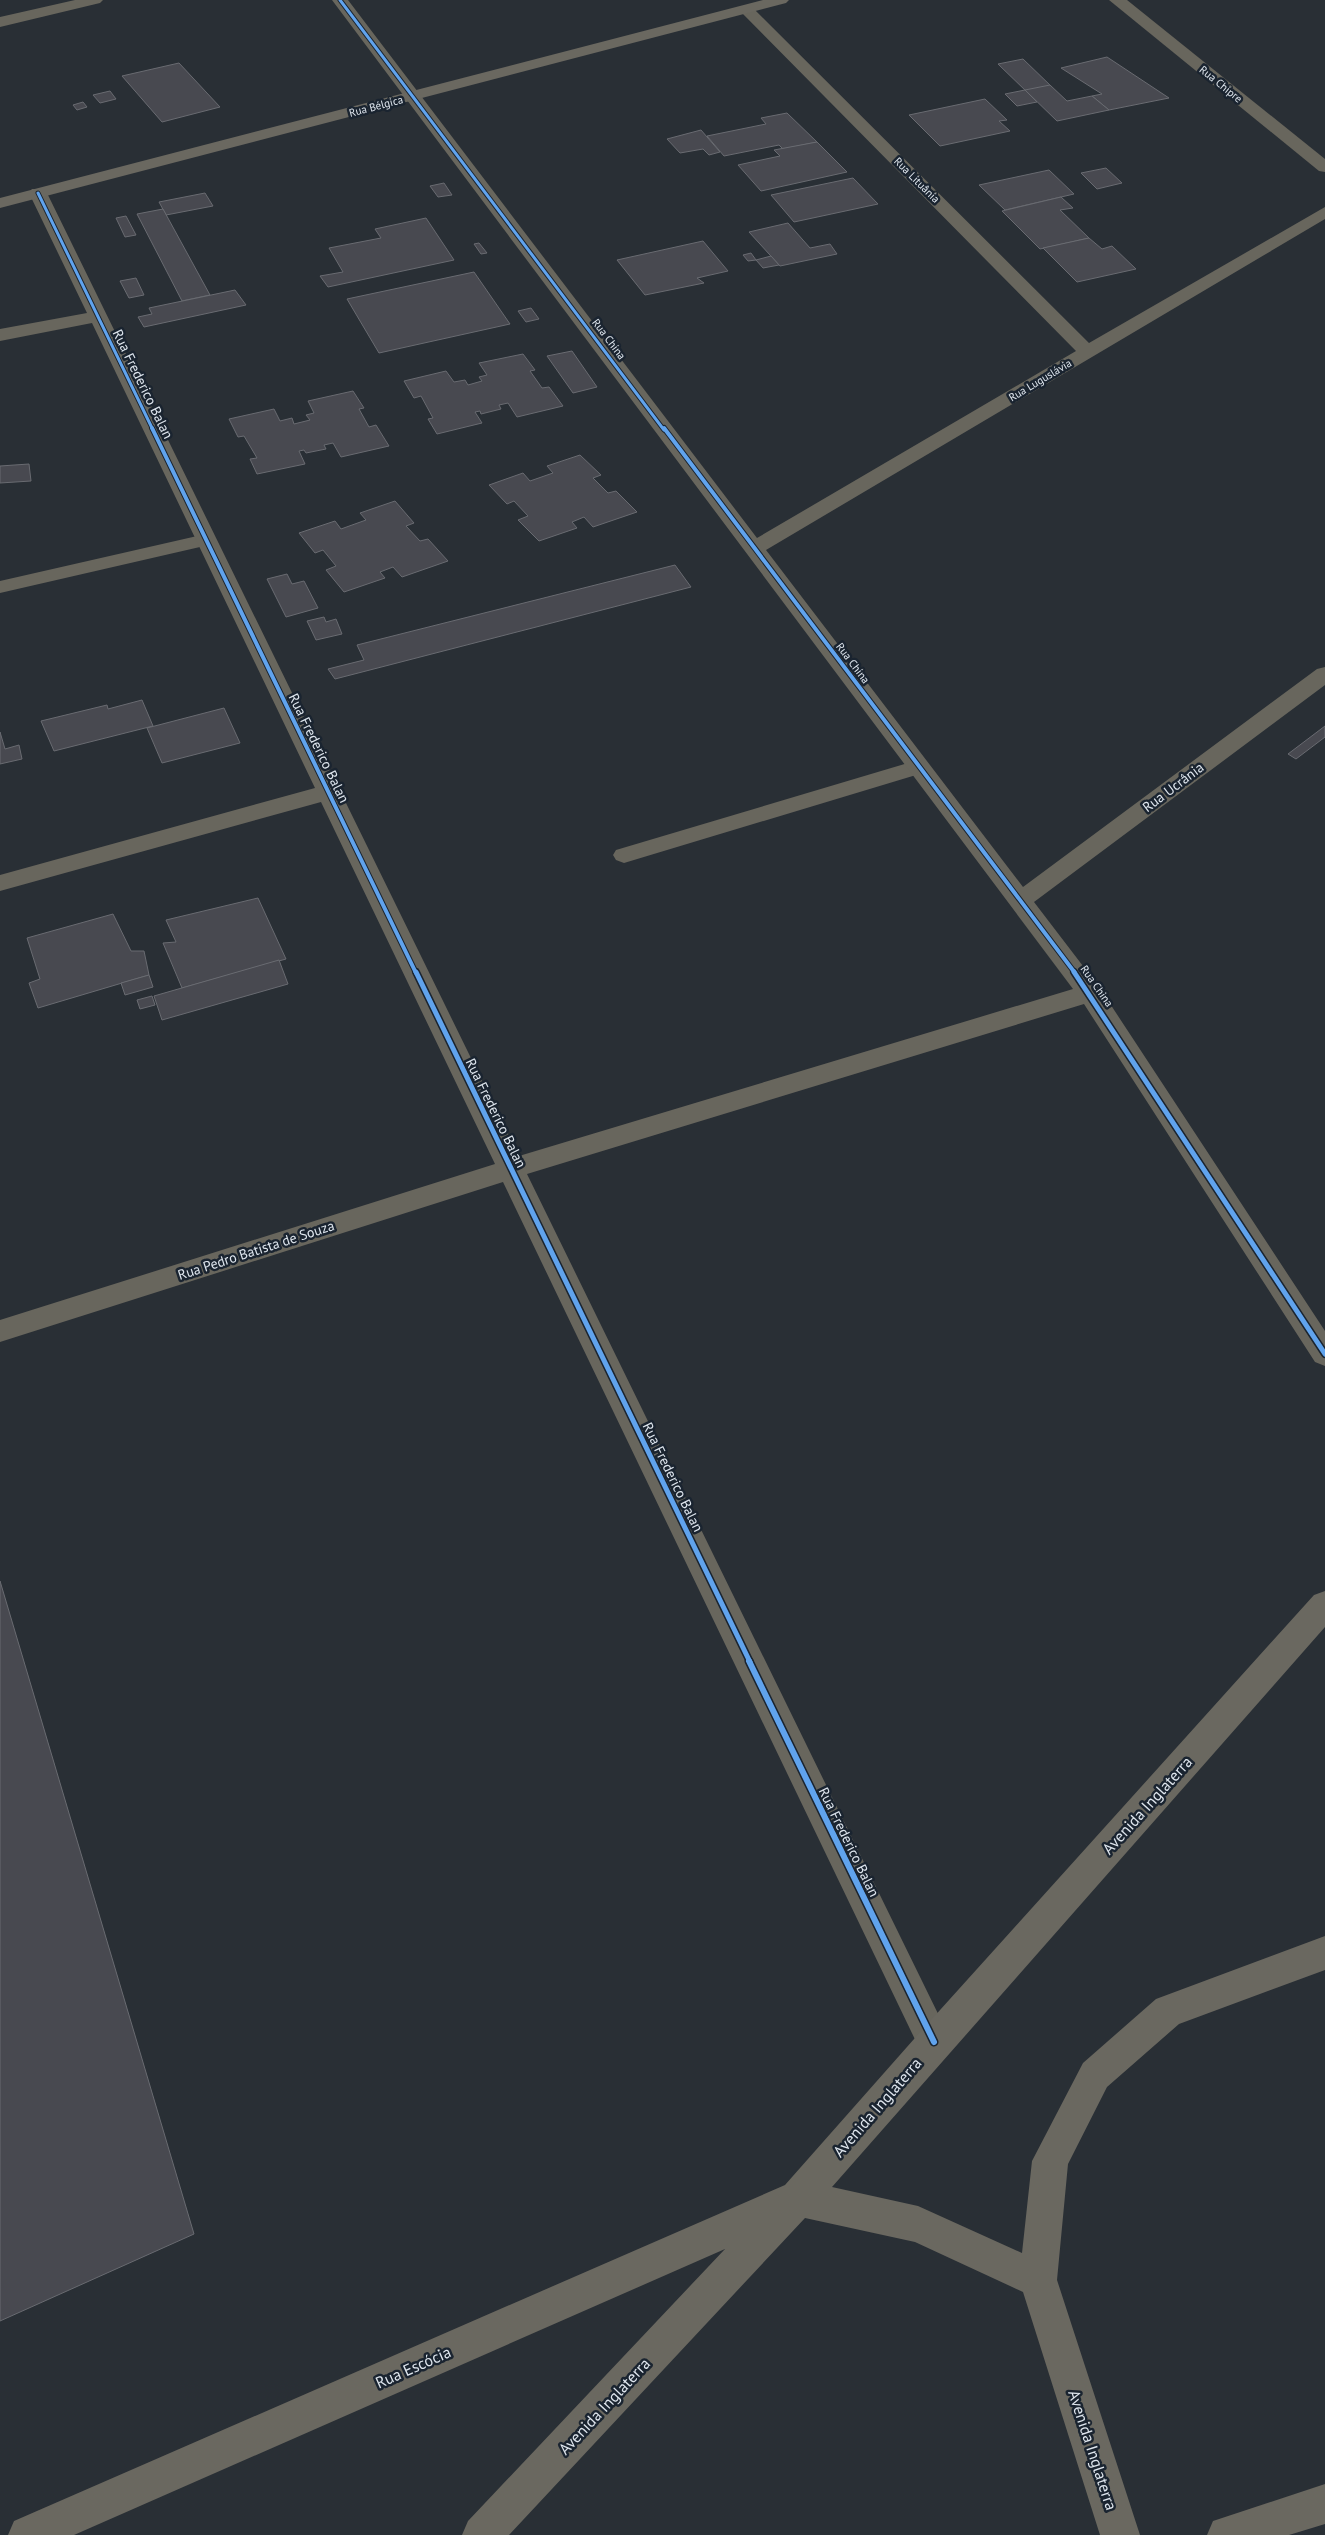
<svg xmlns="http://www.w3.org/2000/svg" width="1325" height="2535" viewBox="0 0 1325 2535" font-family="'PT Sans',sans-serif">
  <rect width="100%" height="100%" fill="#292f35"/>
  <!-- building -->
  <g fill="#484950" stroke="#696b71">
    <path d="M1107 57 1169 98 1109 110 1092 96 1102 94 1061 68Z"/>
    <path d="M1023 59 1052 87 1028 93 998 64Z"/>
    <path d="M179 63 220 107 162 122 122 76Z"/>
    <path d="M1050 85 1067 101 1092 96 1109 110 1057 121 1025 90Z"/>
    <path d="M1025 90 1037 102 1017 106 1005 94Z"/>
    <path d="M110 91 116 99 100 103 93 95Z"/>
    <path d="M985 99 1007 120 999 121 1010 131 940 146 909 115Z"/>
    <path d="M83 102 87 107 77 110 73 105Z"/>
    <path d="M787 113 817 142 783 149 779 145 724 156 707 136 766 124 761 118Z"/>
    <path d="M701 130 720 152 709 155 703 149 680 153 667 139Z"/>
    <path d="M817 142 847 172 761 191 738 165 780 156 774 150Z"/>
    <path d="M1106 168 1122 183 1097 189 1081 173Z"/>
    <path d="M1049 170 1074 194 1005 210 979 185Z"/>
    <path d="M853 178 878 204 794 222 771 195Z"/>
    <path d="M444 183 452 195 438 197 430 186Z"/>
    <path d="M205 193 213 206 166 215 159 202Z"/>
    <path d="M1061 197 1073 208 1060 210 1089 238 1040 249 1002 211Z"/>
    <path d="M163 209 210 295 182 301 137 214Z"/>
    <path d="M126 216 136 235 125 237 116 218Z"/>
    <path d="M426 218 454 260 328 287 320 276 343 272 329 248 381 238 375 229Z"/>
    <path d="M788 223 810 248 830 244 837 254 780 266 749 232Z"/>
    <path d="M1089 238 1102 249 1112 246 1136 269 1077 282 1043 248Z"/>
    <path d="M703 241 728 271 697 278 704 283 645 295 617 260Z"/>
    <path d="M479 243 487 253 481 254 474 244Z"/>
    <path d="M751 253 756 260 748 261 743 255Z"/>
    <path d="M771 256 779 265 763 268 756 260Z"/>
    <path d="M474 272 510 324 379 353 347 299Z"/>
    <path d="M136 278 144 295 129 298 120 281Z"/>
    <path d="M235 290 246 305 144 327 138 317 152 314 149 308Z"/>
    <path d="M531 308 539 319 526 322 518 311Z"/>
    <path d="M572 351 597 387 573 393 547 356Z"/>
    <path d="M523 354 535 370 530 371 542 388 549 387 563 406 517 417 508 403 499 405 501 409 481 414 480 411 475 412 482 423 437 434 428 419 433 418 421 396 414 398 404 381 446 371 454 382 465 380 468 385 482 381 479 377 487 375 479 363Z"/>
    <path d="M353 391 364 408 359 409 369 427 376 425 389 446 341 457 333 443 324 445 326 449 306 453 304 450 299 451 305 464 257 474 250 459 257 458 244 436 238 437 229 419 274 409 280 421 292 418 294 424 310 420 306 415 314 413 308 401Z"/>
    <path d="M580 455 601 475 593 478 608 493 616 491 637 512 593 527 584 517 572 522 577 528 539 541 518 520 528 516 514 501 507 504 489 485 523 473 530 481 553 473 547 466Z"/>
    <path d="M29 464 31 481 0 483V466Z"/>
    <path d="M395 501 414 523 406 526 420 541 428 539 448 561 402 577 393 567 380 572 385 578 344 592 326 570 336 566 323 550 315 553 299 533 335 521 341 529 366 520 360 513Z"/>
    <path d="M675 565 691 587 335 679 328 669 364 660 357 645Z"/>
    <path d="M287 574 292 584 304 581 318 608 286 617 267 579Z"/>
    <path d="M324 617 326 622 336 619 342 634 316 640 307 621Z"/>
    <path d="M142 700 153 726 54 751 41 721 107 705 108 709Z"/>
    <path d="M224 708 240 743 162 763 147 728Z"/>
    <path d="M1325 726V737L1296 759 1288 754Z"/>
    <path d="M0 732 5 749 19 745 22 759 0 764Z"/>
    <path d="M258 898 286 959 182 988 163 943 176 942 166 920Z"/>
    <path d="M113 914 131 951H144L149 975 38 1008 29 983 40 979 27 938Z"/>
    <path d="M279 960 288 984 162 1020 154 996Z"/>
    <path d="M149 975 153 987 125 995 121 983Z"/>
    <path d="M152 996 155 1005 140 1009 137 1000Z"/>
    <path d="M0 1581 194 2234 0 2321Z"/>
  </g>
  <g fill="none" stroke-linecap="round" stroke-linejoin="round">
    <!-- lane -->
    <g fill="#68665d" fill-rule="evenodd">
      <path d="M206 534 213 536 216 540 213 544 0 593V581Z"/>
      <path d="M918 760 926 762 929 767 926 772 624 863 616 860 613 855 616 850Z"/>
    </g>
    <!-- street -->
    <g fill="#68665d" fill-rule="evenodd">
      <path d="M75 0H103L100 3 0 27V17Z"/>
      <path d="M332 0H348L757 538 1076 351 741 12 738 9 741 6H751L1089 343 1325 207V219L766 550 1023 887 1317 669 1325 667V685L1034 902 1099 987 1325 1331V1366L1315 1362 1084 1004 527 1174 946 2030 951 2042 946 2054 934 2059 922 2054 503 1182 0 1342V1320L495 1164 321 802 0 891V875L315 788 92 323 0 341V329L87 313 29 193 32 189H44L47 193 519 1156 1073 989Z"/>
      <path d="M1109 0H1127L1325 159V172L1319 171Z"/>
    </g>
    <!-- secondary -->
    <g fill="#6a6860" fill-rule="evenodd">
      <path d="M763 0H789L786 3 0 208V198Z"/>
      <path d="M1325 1591V1627L832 2187 918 2206 1022 2253 1032 2161 1083 2063 1156 1999 1325 1936V1970L1179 2024 1107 2087 1068 2164 1057 2280 1140 2535H1100L1023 2292 915 2242 805 2218 509 2535H462L468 2521 725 2249 74 2535H8L14 2521 785 2185 922 2030 1314 1595Z"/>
      <path d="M1325 2484V2524L1289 2535H1207L1213 2521Z"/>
    </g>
    <defs>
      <g id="cycleway-far3">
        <path d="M340 0 664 430"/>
        <path d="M38 193 153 430"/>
      </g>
      <g id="cycleway-far2">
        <path d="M152 428 416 973"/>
        <path d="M664 428 1075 973"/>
      </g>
      <g id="cycleway-far1">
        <path d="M416 972 750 1662"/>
        <path d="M1074 972 1325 1354"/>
      </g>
      <path id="cycleway" d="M749 1661 934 2042"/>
    </defs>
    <!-- cycleway-far3 casing -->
    <use href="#cycleway-far3" stroke="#1a2430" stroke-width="5"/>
    <!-- cycleway-far2 casing -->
    <use href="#cycleway-far2" stroke="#1a2430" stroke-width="6"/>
    <!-- cycleway-far1 casing -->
    <use href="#cycleway-far1" stroke="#1a2430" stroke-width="8"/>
    <!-- cycleway casing -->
    <use href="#cycleway" stroke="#1a2430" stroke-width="9"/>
    <!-- cycleway-far3 -->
    <use href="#cycleway-far3" stroke="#60a3ed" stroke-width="3"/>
    <!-- cycleway-far2 -->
    <use href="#cycleway-far2" stroke="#60a3ed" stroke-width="4"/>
    <!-- cycleway-far1 -->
    <use href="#cycleway-far1" stroke="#60a3ed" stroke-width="5"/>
    <!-- cycleway -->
    <use href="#cycleway" stroke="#60a3ed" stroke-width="6"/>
  </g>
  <g text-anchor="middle" stroke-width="5" stroke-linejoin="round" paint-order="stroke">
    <!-- far-street labels -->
    <g font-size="11" fill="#dfe6ee" stroke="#1a2430">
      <text transform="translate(1221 84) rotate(39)" y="4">Rua Chipre</text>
      <text transform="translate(376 106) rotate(-15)" y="4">Rua Bélgica</text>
      <text transform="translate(917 180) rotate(45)" y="4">Rua Lituânia</text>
      <text transform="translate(609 339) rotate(53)" y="4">Rua China</text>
      <text transform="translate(1040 380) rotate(-31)" y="4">Rua Luguslávia</text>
      <text transform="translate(853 663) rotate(53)" y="4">Rua China</text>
      <text transform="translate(1097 986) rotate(55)" y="4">Rua China</text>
    </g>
    <!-- street labels -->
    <g font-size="14" fill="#dfe6ee" stroke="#1a2430">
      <text transform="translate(143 384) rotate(64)" y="5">Rua Frederico Balan</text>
      <text transform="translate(319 748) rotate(64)" y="5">Rua Frederico Balan</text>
      <text transform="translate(1173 787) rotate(-37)" y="5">Rua Ucrânia</text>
      <text transform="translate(496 1113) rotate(64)" y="5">Rua Frederico Balan</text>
      <text transform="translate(256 1250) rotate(-18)" y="5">Rua Pedro Batista de Souza</text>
      <text transform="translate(673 1477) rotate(64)" y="5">Rua Frederico Balan</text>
      <text transform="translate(849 1842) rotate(64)" y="5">Rua Frederico Balan</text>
    </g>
    <!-- near-street labels -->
    <g font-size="16" fill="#dfe6ee" stroke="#1a2430">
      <text transform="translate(1147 1805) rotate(-48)" y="6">Avenida Inglaterra</text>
      <text transform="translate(877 2107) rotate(-49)" y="6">Avenida Inglaterra</text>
      <text transform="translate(413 2367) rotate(-24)" y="6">Rua Escócia</text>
      <text transform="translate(604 2406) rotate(-47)" y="6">Avenida Inglaterra</text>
      <text transform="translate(1093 2450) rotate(72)" y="6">Avenida Inglaterra</text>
    </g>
  </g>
</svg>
